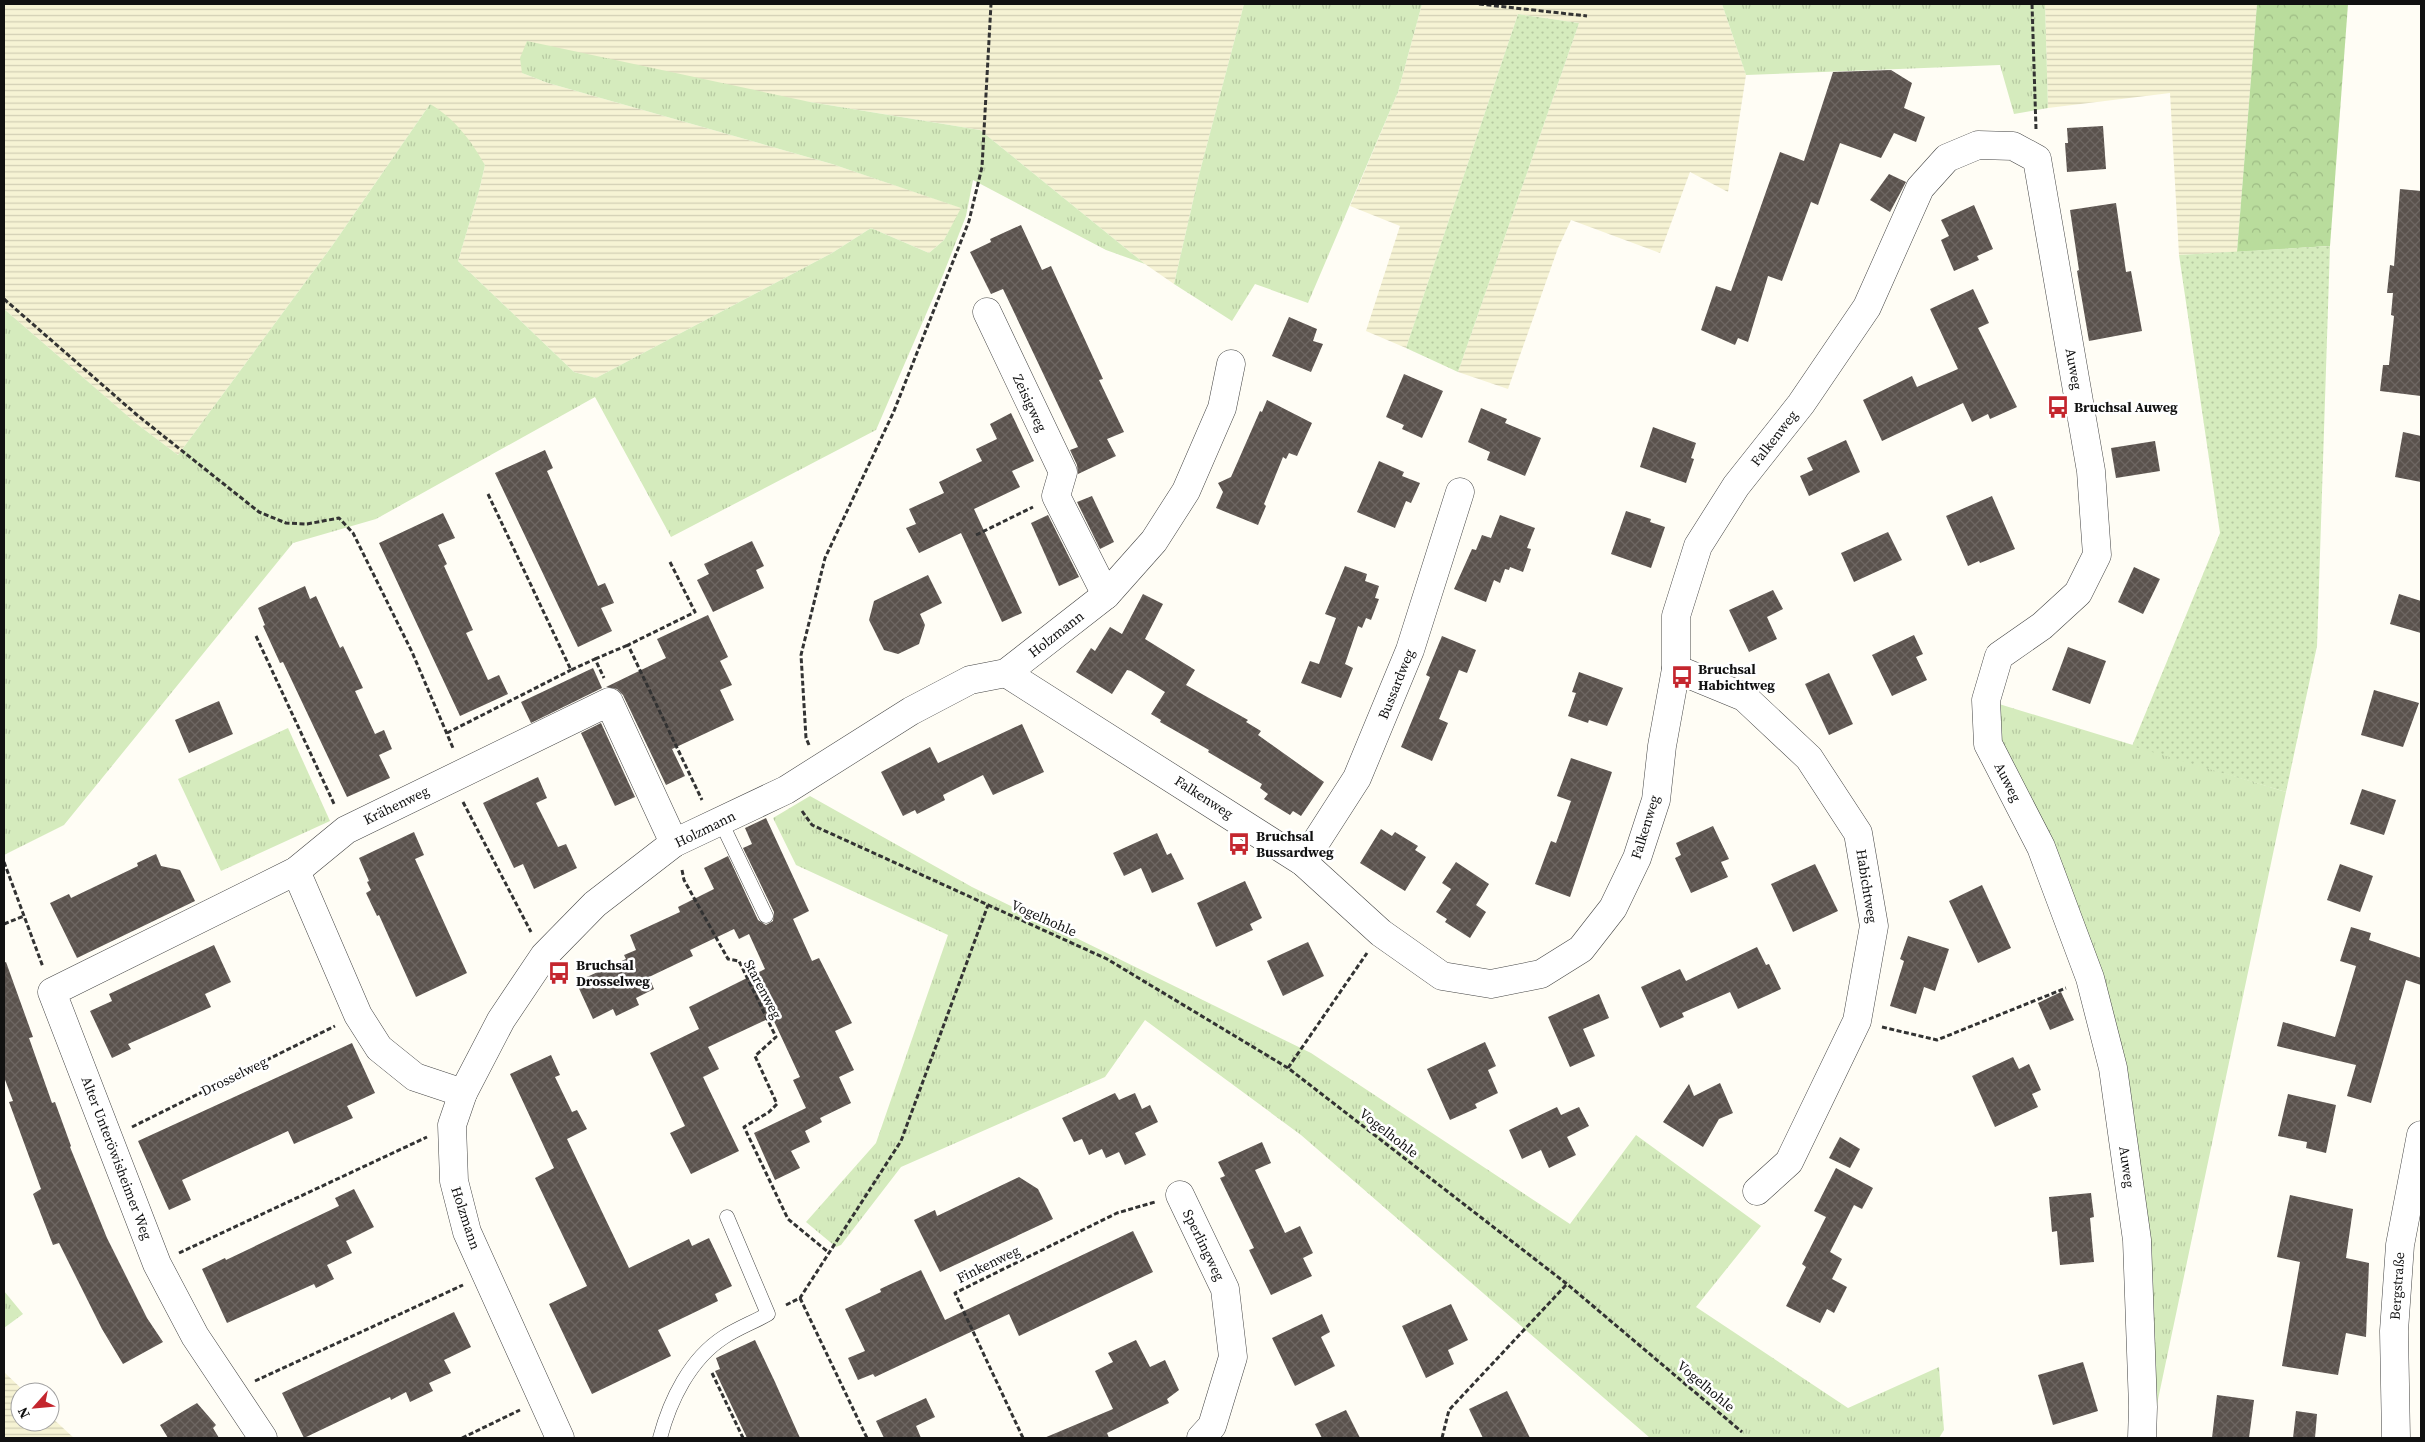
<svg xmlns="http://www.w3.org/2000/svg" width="2425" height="1442" viewBox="0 0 2425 1442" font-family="'Source Serif 4',serif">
  <defs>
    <pattern id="farmland-rules" width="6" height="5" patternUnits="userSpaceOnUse" patternTransform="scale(1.25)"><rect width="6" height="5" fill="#f6f3d4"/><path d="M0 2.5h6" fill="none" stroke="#d2cfb5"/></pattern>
    <pattern id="grass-tufts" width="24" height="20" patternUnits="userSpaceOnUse" patternTransform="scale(1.25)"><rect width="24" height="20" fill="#d5ebbd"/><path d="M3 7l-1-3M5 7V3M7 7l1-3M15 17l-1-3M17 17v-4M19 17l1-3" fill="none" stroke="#b6c8a1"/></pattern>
    <pattern id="forest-crowns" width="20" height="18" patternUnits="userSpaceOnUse" patternTransform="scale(1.25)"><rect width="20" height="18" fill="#b9dc9c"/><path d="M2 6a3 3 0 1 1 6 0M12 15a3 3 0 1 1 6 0" fill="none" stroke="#9ebc85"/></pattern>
    <pattern id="garden-dots" width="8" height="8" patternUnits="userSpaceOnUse" patternTransform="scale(1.25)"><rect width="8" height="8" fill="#d5ebbd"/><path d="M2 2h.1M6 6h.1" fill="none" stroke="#b6c8a1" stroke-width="1.8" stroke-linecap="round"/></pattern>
    <pattern id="building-cross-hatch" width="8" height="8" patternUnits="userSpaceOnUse" patternTransform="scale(1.25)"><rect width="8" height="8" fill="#5a524d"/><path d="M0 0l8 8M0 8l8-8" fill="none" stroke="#6d6662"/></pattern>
  </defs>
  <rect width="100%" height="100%" fill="#fffdf5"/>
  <!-- farmland -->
  <g fill="url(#farmland-rules)">
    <path d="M4 4H1244L1199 175 1174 284 1145 264 980 130 810 102 522 73 548 83 832 164 962 208 944 240 929 253 871 228 832 253 596 378 574 372 458 261 479 191 485 165 430 104 332 246 178 455 137 424 4 309Z"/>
    <path d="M1422 4H1722L1746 75 1728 192 1690 172 1660 253 1571 220 1558 248 1508 389 1458 372 1579 23 1518 14 1406 348 1366 331 1400 226 1350 206 1398 92Z"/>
    <path d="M2045 4H2257L2237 252 2179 255 2170 93 2048 108Z"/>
    <path d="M4 1372 25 1392H20V1422H50V1416L74 1438H4Z"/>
  </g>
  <!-- grass -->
  <g fill="url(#grass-tufts)">
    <path d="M1244 4H1422L1398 92 1308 303 1255 284 1232 321 1174 284 1199 175Z"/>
    <path d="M1722 4H2045L2048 108 2014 114 2000 65 1746 75Z"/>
    <path d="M527 41 810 102 980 130 1145 264 1106 250 973 180 966 216 943 275 876 430 671 537 595 397 376 519 293 543 64 825 4 855V309L137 424 178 455 332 246 430 104C455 119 470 139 485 165L479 191 458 261 574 372 596 378 832 253 871 228 929 253 944 240 961 208 832 164 548 83 522 73 520 58Z"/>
    <path d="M1986 700 2286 792 2156 1409 2113 1068Z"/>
    <path d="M288 728 330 821 221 871 178 779Z"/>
    <path d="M810 796 972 887 1311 1053 1570 1224 1636 1135 1761 1226 1696 1307 1848 1408 1939 1367 1944 1430 1939 1438H1650L1301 1135 1145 1020 1105 1077 901 1167 841 1245 836 1247 806 1222 876 1143 948 935 796 865 773 818Z"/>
    <path d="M4 1291 23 1314 4 1328Z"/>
  </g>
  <!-- forest -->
  <path fill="url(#forest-crowns)" d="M2257 4H2348L2330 246 2237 252Z"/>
  <!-- garden -->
  <g fill="url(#garden-dots)">
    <path d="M1518 14 1579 23 1458 372 1406 348Z"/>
    <path d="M2330 246 2317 646 2286 792 2132 746 2220 533 2179 255Z"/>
  </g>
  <!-- building -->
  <g fill="url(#building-cross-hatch)">
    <path d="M1891 70 1912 83 1904 108 1925 117 1916 142 1894 133 1881 158 1840 143 1818 205 1811 202 1782 281 1768 276 1748 342 1738 338 1735 345 1701 330 1716 286 1731 291 1780 152 1804 161 1833 72Z"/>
    <path d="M2103 126 2106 169 2067 172 2065 143H2068L2067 128Z"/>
    <path d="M1889 174 1906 182 1890 212 1870 200Z"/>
    <path d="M2400 189 2421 191V396L2380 391 2383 365H2389L2394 316 2391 315 2393 293H2387L2390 265 2394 266Z"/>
    <path d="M2116 203 2126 272 2131 271 2142 331 2089 341 2077 271 2079 270 2070 210Z"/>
    <path d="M1974 205 1993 249 1977 256 1979 260 1954 271 1941 240 1949 236 1941 220Z"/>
    <path d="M1021 225 1042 270 1051 266 1103 379 1099 380 1124 432 1107 439 1116 456 1078 474 1077 465 1070 450 1078 447 1003 289 991 294 970 252 991 242 990 239Z"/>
    <path d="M1973 289 1989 323 1978 328 2017 407 1990 419 1988 414 1972 422 1963 403 1882 441 1863 400 1912 376 1917 387 1958 369 1930 309Z"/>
    <path d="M1289 317 1317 329 1313 341 1323 344 1311 372 1272 356Z"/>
    <path d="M1404 374 1443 391 1422 438 1402 429 1404 425 1386 417Z"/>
    <path d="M1267 400 1312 423 1297 456 1289 453 1286 459 1283 457 1264 504 1266 506 1258 525 1216 508 1223 492 1218 483 1231 477 1260 411 1262 412Z"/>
    <path d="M1481 408 1507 419 1505 423 1541 438 1525 476 1487 460 1490 452 1468 442Z"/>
    <path d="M1011 413 1034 461 1012 471 1020 487 974 509 1022 613 1002 622 961 533 919 553 906 528 916 524 909 509 944 493 939 482 982 461 976 449 997 439 990 424Z"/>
    <path d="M1653 427 1696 443 1691 458 1694 459 1686 483 1640 467Z"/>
    <path d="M2403 432 2421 436V482L2395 477Z"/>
    <path d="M1846 440 1860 472 1809 496 1800 476 1813 470 1807 458Z"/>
    <path d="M2155 441 2160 471 2116 478 2111 448Z"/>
    <path d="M545 450 553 468 547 471 598 586 605 583 614 603 601 608 612 631 578 647 495 473Z"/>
    <path d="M1379 461 1404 472 1402 476 1420 483 1411 503 1406 501 1395 528 1357 512Z"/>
    <path d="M1092 496 1114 542 1100 549 1077 502Z"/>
    <path d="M1992 496 2015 549 1980 563 1979 561 1968 566 1946 516Z"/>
    <path d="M1626 511 1651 519 1650 522 1665 527 1651 568 1611 554Z"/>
    <path d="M443 513 455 538 438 545 447 564 444 566 473 630 466 633 488 680 499 675 508 694 460 716 379 543Z"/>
    <path d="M1048 515 1079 577 1059 586 1031 523Z"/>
    <path d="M1500 515 1535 528 1527 548 1531 549 1523 572 1510 567 1509 570 1505 569 1500 583 1494 580 1486 602 1454 589 1472 549 1476 550 1482 535 1491 538Z"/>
    <path d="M1888 532 1902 560 1854 582 1841 553Z"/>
    <path d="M752 541 764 566 756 570 764 588 713 612 697 580 709 574 704 564Z"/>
    <path d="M1345 566 1367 574 1365 581 1379 586 1375 598 1379 599 1371 620 1366 618 1362 628 1358 626 1345 664 1353 668 1341 698 1301 683 1310 661 1319 664 1336 618 1325 614Z"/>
    <path d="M2134 567 2160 579 2143 614 2118 602Z"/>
    <path d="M928 575 942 603 920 614 925 625 919 644 898 654 884 650 869 620 874 601Z"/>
    <path d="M305 586 310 599 316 596 340 648 343 646 363 688 355 691 375 734 384 730 392 749 379 755 390 778 347 797 283 662 280 663 263 626 265 625 258 608Z"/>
    <path d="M1773 590 1783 609 1767 617 1777 639 1749 652 1729 610Z"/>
    <path d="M1143 594 1163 604 1145 639 1195 670 1186 685 1248 720 1246 722 1261 731 1258 735 1324 782 1301 816 1293 811 1290 815 1264 799 1268 794 1260 788 1262 784 1208 752 1209 750 1160 722 1161 720 1151 714 1165 692 1131 671 1127 670 1112 694 1076 672 1091 648 1095 651 1110 627 1122 634Z"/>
    <path d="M2399 594 2421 601V633L2390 624Z"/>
    <path d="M708 615 728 657 720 661 732 685 720 690 734 720 672 749 685 776 666 785 623 695 617 689 606 687 666 658 657 639Z"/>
    <path d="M1914 635 1923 654 1916 657 1927 680 1892 696 1872 655Z"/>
    <path d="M1442 636 1476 650 1467 673 1459 670 1439 719 1448 723 1432 761 1401 747 1430 677 1426 675Z"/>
    <path d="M2068 647 2106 661 2090 704 2052 690Z"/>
    <path d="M593 668 602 688 531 723 521 702Z"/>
    <path d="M1579 672 1623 688 1607 726 1589 720 1588 723 1568 716 1576 693 1572 692Z"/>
    <path d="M1829 673 1853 724 1829 735 1805 684Z"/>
    <path d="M2374 690 2419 703 2403 747 2361 735Z"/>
    <path d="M219 701 233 734 189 753 175 720Z"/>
    <path d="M601 723 635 797 615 806 581 733Z"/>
    <path d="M1022 724 1044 772 993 795 983 775 943 795 945 800 917 814 915 810 903 816 881 772 930 747 938 763Z"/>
    <path d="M1571 758 1612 772 1570 897 1535 884 1551 841 1556 843 1571 801 1557 796Z"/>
    <path d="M538 777 547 798 536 803 558 847 566 844 577 868 534 889 523 864 514 868 483 803Z"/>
    <path d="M2362 789 2396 800 2384 835 2350 824Z"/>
    <path d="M766 818 809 911 793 919 812 961 819 958 852 1023 835 1031 854 1070 839 1077 851 1103 820 1118 822 1122 805 1131 810 1142 791 1151 800 1168 775 1180 754 1133 806 1108 793 1080 800 1077 772 1017 708 1047 719 1069 703 1077 739 1151 691 1174 670 1133 685 1126 650 1053 699 1029 689 1007 765 969 749 934 739 939 734 929 690 950 693 956 649 977 654 989 636 998 639 1005 616 1016 613 1009 593 1019 576 982 626 959 624 955 636 950 630 935 680 912 678 907 714 889 704 868 728 856 758 920 766 925 773 921 774 912 743 848 752 844 745 828Z"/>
    <path d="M1713 826 1729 859 1721 862 1728 877 1691 893 1675 858 1681 855 1676 843Z"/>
    <path d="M1381 829 1392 836 1395 832 1418 846 1415 850 1426 857 1405 891 1360 863Z"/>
    <path d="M414 832 424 855 415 859 467 973 416 997 379 915 377 916 366 893 371 890 367 882 369 881 359 858Z"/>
    <path d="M1157 833 1167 855 1171 853 1184 879 1152 893 1141 868 1124 876 1113 853Z"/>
    <path d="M156 854 161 866 180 870 195 901 77 958 50 903 69 894 71 898 138 866 137 863Z"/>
    <path d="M1456 862 1489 884 1476 905 1486 912 1470 938 1445 922 1447 919 1436 912 1451 889 1442 883Z"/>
    <path d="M1815 864 1838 911 1793 932 1771 884Z"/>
    <path d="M2340 864 2373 876 2360 912 2327 900Z"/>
    <path d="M1245 881 1262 918 1250 924 1253 930 1216 947 1197 903Z"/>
    <path d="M1982 885 2011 948 1978 963 1949 901Z"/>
    <path d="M2351 927 2371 933 2369 940 2421 958V985L2406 980 2371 1103 2347 1096 2356 1065 2277 1046 2283 1022 2335 1037 2356 966 2340 961Z"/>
    <path d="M1908 936 1949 949 1935 991 1924 987 1916 1014 1890 1006 1904 961 1900 959Z"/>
    <path d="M1308 942 1324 976 1283 996 1267 961Z"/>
    <path d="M214 945 231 982 205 994 211 1007 128 1044 131 1049 112 1058 90 1011 112 1001 109 994Z"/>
    <path d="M1757 947 1766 965 1769 964 1781 989 1738 1009 1730 992 1682 1013 1684 1017 1660 1028 1641 987 1680 969 1686 981Z"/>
    <path d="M6 962 33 1037 29 1038 52 1103 55 1102 71 1146 70 1147 107 1238 147 1318 163 1342 123 1364 102 1329 59 1243 53 1245 33 1194 41 1189 9 1102 13 1101 4 1077V963Z"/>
    <path d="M2061 992 2074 1020 2050 1030 2038 1003Z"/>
    <path d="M1599 994 1609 1018 1583 1029 1595 1056 1570 1067 1548 1017Z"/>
    <path d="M1485 1042 1496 1066 1488 1070 1498 1093 1475 1104 1477 1108 1450 1120 1427 1069Z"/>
    <path d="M352 1043 375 1093 347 1106 353 1118 294 1144 288 1131 182 1180 191 1200 169 1210 138 1141Z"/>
    <path d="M551 1055 560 1075 555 1077 572 1112 577 1110 587 1129 567 1139 629 1268 689 1239 692 1246 709 1238 732 1286 715 1294 718 1301 658 1330 671 1356 592 1394 549 1304 587 1286 535 1178 554 1168 510 1074Z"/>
    <path d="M2013 1057 2019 1069 2029 1064 2041 1090 2032 1094 2038 1107 1995 1127 1972 1076Z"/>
    <path d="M1720 1083 1733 1113 1719 1119 1703 1147 1663 1122 1689 1084 1694 1096Z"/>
    <path d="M1115 1093 1119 1100 1135 1093 1142 1109 1150 1105 1158 1122 1135 1133 1146 1155 1125 1165 1119 1152 1106 1158 1102 1149 1089 1155 1082 1139 1074 1142 1062 1118Z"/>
    <path d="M2288 1094 2336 1105 2326 1153 2306 1148 2307 1142 2278 1136Z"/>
    <path d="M1557 1107 1561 1115 1579 1107 1589 1126 1567 1137 1576 1155 1549 1168 1541 1150 1522 1159 1509 1130Z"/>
    <path d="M1840 1137 1860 1149 1850 1168 1829 1158Z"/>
    <path d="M1262 1142 1271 1163 1255 1170 1285 1233 1300 1226 1313 1253 1303 1258 1312 1276 1271 1295 1249 1250 1254 1248 1220 1178 1225 1176 1218 1162Z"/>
    <path d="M1836 1168 1873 1188 1862 1209 1854 1205 1830 1252 1842 1259 1832 1279 1847 1287 1834 1313 1827 1309 1820 1323 1786 1306 1806 1267 1802 1264 1826 1217 1814 1211Z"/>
    <path d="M1019 1177 1038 1189 1053 1219 940 1272 914 1220 935 1210 937 1216Z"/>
    <path d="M354 1189 374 1227 346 1241 352 1253 327 1265 334 1279 316 1288 314 1284 227 1323 202 1269 225 1258 226 1260 339 1206 335 1198Z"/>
    <path d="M2091 1193 2094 1217 2090 1218 2094 1262 2060 1265 2057 1231 2052 1232 2049 1197Z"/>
    <path d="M2290 1195 2353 1209 2346 1258 2369 1263 2366 1337 2346 1333 2338 1375 2282 1366 2300 1262 2277 1257Z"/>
    <path d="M1133 1231 1153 1272 1019 1336 1009 1314 875 1377 873 1374 858 1380 848 1358 865 1351 845 1309 881 1292 880 1289 921 1270 945 1320Z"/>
    <path d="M1451 1304 1468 1340 1448 1350 1454 1364 1426 1378 1402 1326Z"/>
    <path d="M454 1312 471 1347 444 1360 451 1373 429 1383 433 1391 410 1402 406 1392 391 1400 390 1397 304 1438 282 1393Z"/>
    <path d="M1322 1314 1330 1332 1321 1337 1335 1366 1295 1386 1272 1338Z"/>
    <path d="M755 1340 775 1382 800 1438H747L715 1371 720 1369 716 1358Z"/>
    <path d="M1136 1340 1150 1367 1165 1360 1179 1390 1167 1399 1169 1403 1107 1433 1109 1438H1044L1113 1409 1095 1371 1113 1362 1108 1353Z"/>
    <path d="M2083 1362 2098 1411 2053 1425 2038 1375Z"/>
    <path d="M1507 1391 1530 1438H1483L1469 1409Z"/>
    <path d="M2217 1395 2254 1400 2249 1438H2212Z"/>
    <path d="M926 1398 935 1417 916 1426 921 1438H884L876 1421Z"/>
    <path d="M197 1403 216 1425 213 1428 219 1438H168L160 1425Z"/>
    <path d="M1346 1410 1360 1438H1322L1315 1424Z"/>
    <path d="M2296 1411 2317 1414 2315 1438H2293Z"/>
  </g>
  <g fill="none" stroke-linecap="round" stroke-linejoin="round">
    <defs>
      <g id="service">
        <path d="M721 822 766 916"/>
        <path d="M660 1438C670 1400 690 1359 724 1337 738 1328 754 1322 768 1314L727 1217"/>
      </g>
      <g id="minor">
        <path d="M987 312 1063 472 1056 496 1106 595"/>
        <path d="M1676 669 1744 697 1809 758 1858 833 1874 926 1857 1021 1789 1162 1757 1191"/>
        <path d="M1006 673 1303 862 1381 933 1442 976 1491 984 1541 974 1581 949 1613 908 1637 858 1656 800 1662 746 1676 669V616L1698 546 1736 486 1801 404 1867 307 1920 188 1947 158 1978 145 2013 146 2037 159 2091 471 2097 555 2078 593 2042 626 1999 656 1986 700 1988 744 2041 847 2090 978 2113 1068 2137 1240 2143 1407 2142 1438"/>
        <path d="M1303 862 1357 778 1410 650 1460 492"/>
        <path d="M296 871 358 1015 379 1048 415 1077 463 1093"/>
        <path d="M1180 1195 1225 1289 1233 1357 1212 1426 1201 1438"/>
        <path d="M263 1438 195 1336 157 1264 52 992 296 871 346 830 609 702 674 843"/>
        <path d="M560 1438 467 1232 454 1181 452 1125 463 1093 501 1020 544 956 595 904 674 843 786 790 911 711 970 680 1006 673 1106 595 1154 541 1186 491 1222 408 1231 364"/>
        <path d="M2396 1438 2394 1331 2400 1245 2421 1135"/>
      </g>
    </defs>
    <!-- service casing -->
    <use href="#service" stroke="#444" stroke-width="15"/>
    <!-- minor casing -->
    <use href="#minor" stroke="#444" stroke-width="29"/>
    <!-- path -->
    <g stroke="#333" stroke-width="3" stroke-dasharray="5 2.5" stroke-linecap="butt">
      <path d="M1479 4 1587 16"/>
      <path d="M2032 4 2036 129"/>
      <path d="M4 299 137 415 259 512 286 523 307 524 339 518 353 533 412 652 453 748"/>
      <path d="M488 494 571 670 595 659 604 678"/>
      <path d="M976 535 1033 507"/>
      <path d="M670 562 695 612 628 645 702 800"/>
      <path d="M256 636 335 806"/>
      <path d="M595 659 628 645"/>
      <path d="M447 733 571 670"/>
      <path d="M809 745 806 738 801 655 825 558 894 411 969 221 982 167 991 4"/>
      <path d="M463 802 531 932"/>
      <path d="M802 811 812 825 1107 959 1288 1068 1567 1284 1742 1432"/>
      <path d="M4 862 43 967"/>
      <path d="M682 870 684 880 728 959 739 961 776 1037 755 1056 777 1104 769 1112 744 1127 788 1219 828 1252"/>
      <path d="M4 924 24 916"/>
      <path d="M1882 1027 1937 1040 2066 988"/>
      <path d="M1288 1068 1367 953"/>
      <path d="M132 1127 335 1026"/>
      <path d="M179 1253 427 1137"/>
      <path d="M800 1298 867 1438"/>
      <path d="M786 1305 800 1298 901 1141 988 905"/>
      <path d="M712 1373 743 1438"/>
      <path d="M255 1381 463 1285"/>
      <path d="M462 1438 520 1410"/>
      <path d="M1023 1438 955 1293 1117 1213 1155 1202"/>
      <path d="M1442 1438 1449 1410 1567 1284"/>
    </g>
    <!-- service -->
    <use href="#service" stroke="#fff" stroke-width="14"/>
    <!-- minor -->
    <use href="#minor" stroke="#fff" stroke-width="28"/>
  </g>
  <!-- icons -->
  <defs>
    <symbol id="bus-bare" viewBox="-9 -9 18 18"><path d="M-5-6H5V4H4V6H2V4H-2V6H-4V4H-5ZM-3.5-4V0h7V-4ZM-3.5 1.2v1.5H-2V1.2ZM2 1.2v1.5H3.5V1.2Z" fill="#c4262e" stroke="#fff" stroke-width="2.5" paint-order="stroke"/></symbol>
  </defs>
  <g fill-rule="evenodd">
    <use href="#bus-bare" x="2042" y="391" width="32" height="32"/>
    <use href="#bus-bare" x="1666" y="661" width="32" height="32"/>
    <use href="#bus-bare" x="1223" y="828" width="32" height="32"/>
    <use href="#bus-bare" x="543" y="957" width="32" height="32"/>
  </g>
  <g text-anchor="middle" stroke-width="5" stroke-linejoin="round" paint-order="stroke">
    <!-- street labels -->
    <g font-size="14" fill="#111" stroke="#fff">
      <text transform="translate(2074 369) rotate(80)" y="5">Auweg</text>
      <text transform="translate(1030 403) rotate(65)" y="5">Zeisigweg</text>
      <text transform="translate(1774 438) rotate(-52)" y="5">Falkenweg</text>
      <text transform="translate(1056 634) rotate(-38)" y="5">Holzmann</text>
      <text transform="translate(1396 684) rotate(-68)" y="5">Bussardweg</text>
      <text transform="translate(2008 782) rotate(63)" y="5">Auweg</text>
      <text transform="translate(1204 797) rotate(33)" y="5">Falkenweg</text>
      <text transform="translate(396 805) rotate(-26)" y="5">Krähenweg</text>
      <text transform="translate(1645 827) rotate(-73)" y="5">Falkenweg</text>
      <text transform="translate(705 829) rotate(-26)" y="5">Holzmann</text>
      <text transform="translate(1867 886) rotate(81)" y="5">Habichtweg</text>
      <text transform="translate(1044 918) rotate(24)" y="5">Vogelhohle</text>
      <text transform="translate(763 989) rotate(62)" y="5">Starenweg</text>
      <text transform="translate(234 1076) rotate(-26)" y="5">Drosselweg</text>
      <text transform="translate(1389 1133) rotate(38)" y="5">Vogelhohle</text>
      <text transform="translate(117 1158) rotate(69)" y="5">Alter Unteröwisheimer Weg</text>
      <text transform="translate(2127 1167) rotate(82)" y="5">Auweg</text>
      <text transform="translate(466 1218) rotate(72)" y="5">Holzmann</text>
      <text transform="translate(1204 1245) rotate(64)" y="5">Sperlingweg</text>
      <text transform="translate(988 1264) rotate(-26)" y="5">Finkenweg</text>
      <text transform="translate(2397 1286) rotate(-86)" y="5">Bergstraße</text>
      <text transform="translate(1706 1386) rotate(40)" y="5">Vogelhohle</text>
    </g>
    <!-- poi labels -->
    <g font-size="14" font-weight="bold" fill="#111" stroke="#fff" text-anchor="start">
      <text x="2074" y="412">Bruchsal Auweg</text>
      <text x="1698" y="674">Bruchsal<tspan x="1698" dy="16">Habichtweg</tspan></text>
      <text x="1256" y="841">Bruchsal<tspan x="1256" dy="16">Bussardweg</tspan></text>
      <text x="576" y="970">Bruchsal<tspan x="576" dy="16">Drosselweg</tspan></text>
    </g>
  </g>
  <!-- border -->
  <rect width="2425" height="1442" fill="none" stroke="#111111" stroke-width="10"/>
  <!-- north arrow -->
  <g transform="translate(35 1407) rotate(243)"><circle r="24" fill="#ffffff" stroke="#a0a0a0"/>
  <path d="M0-4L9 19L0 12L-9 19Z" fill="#c4262e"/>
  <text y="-8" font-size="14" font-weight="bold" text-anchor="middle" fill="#111111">N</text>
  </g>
</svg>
